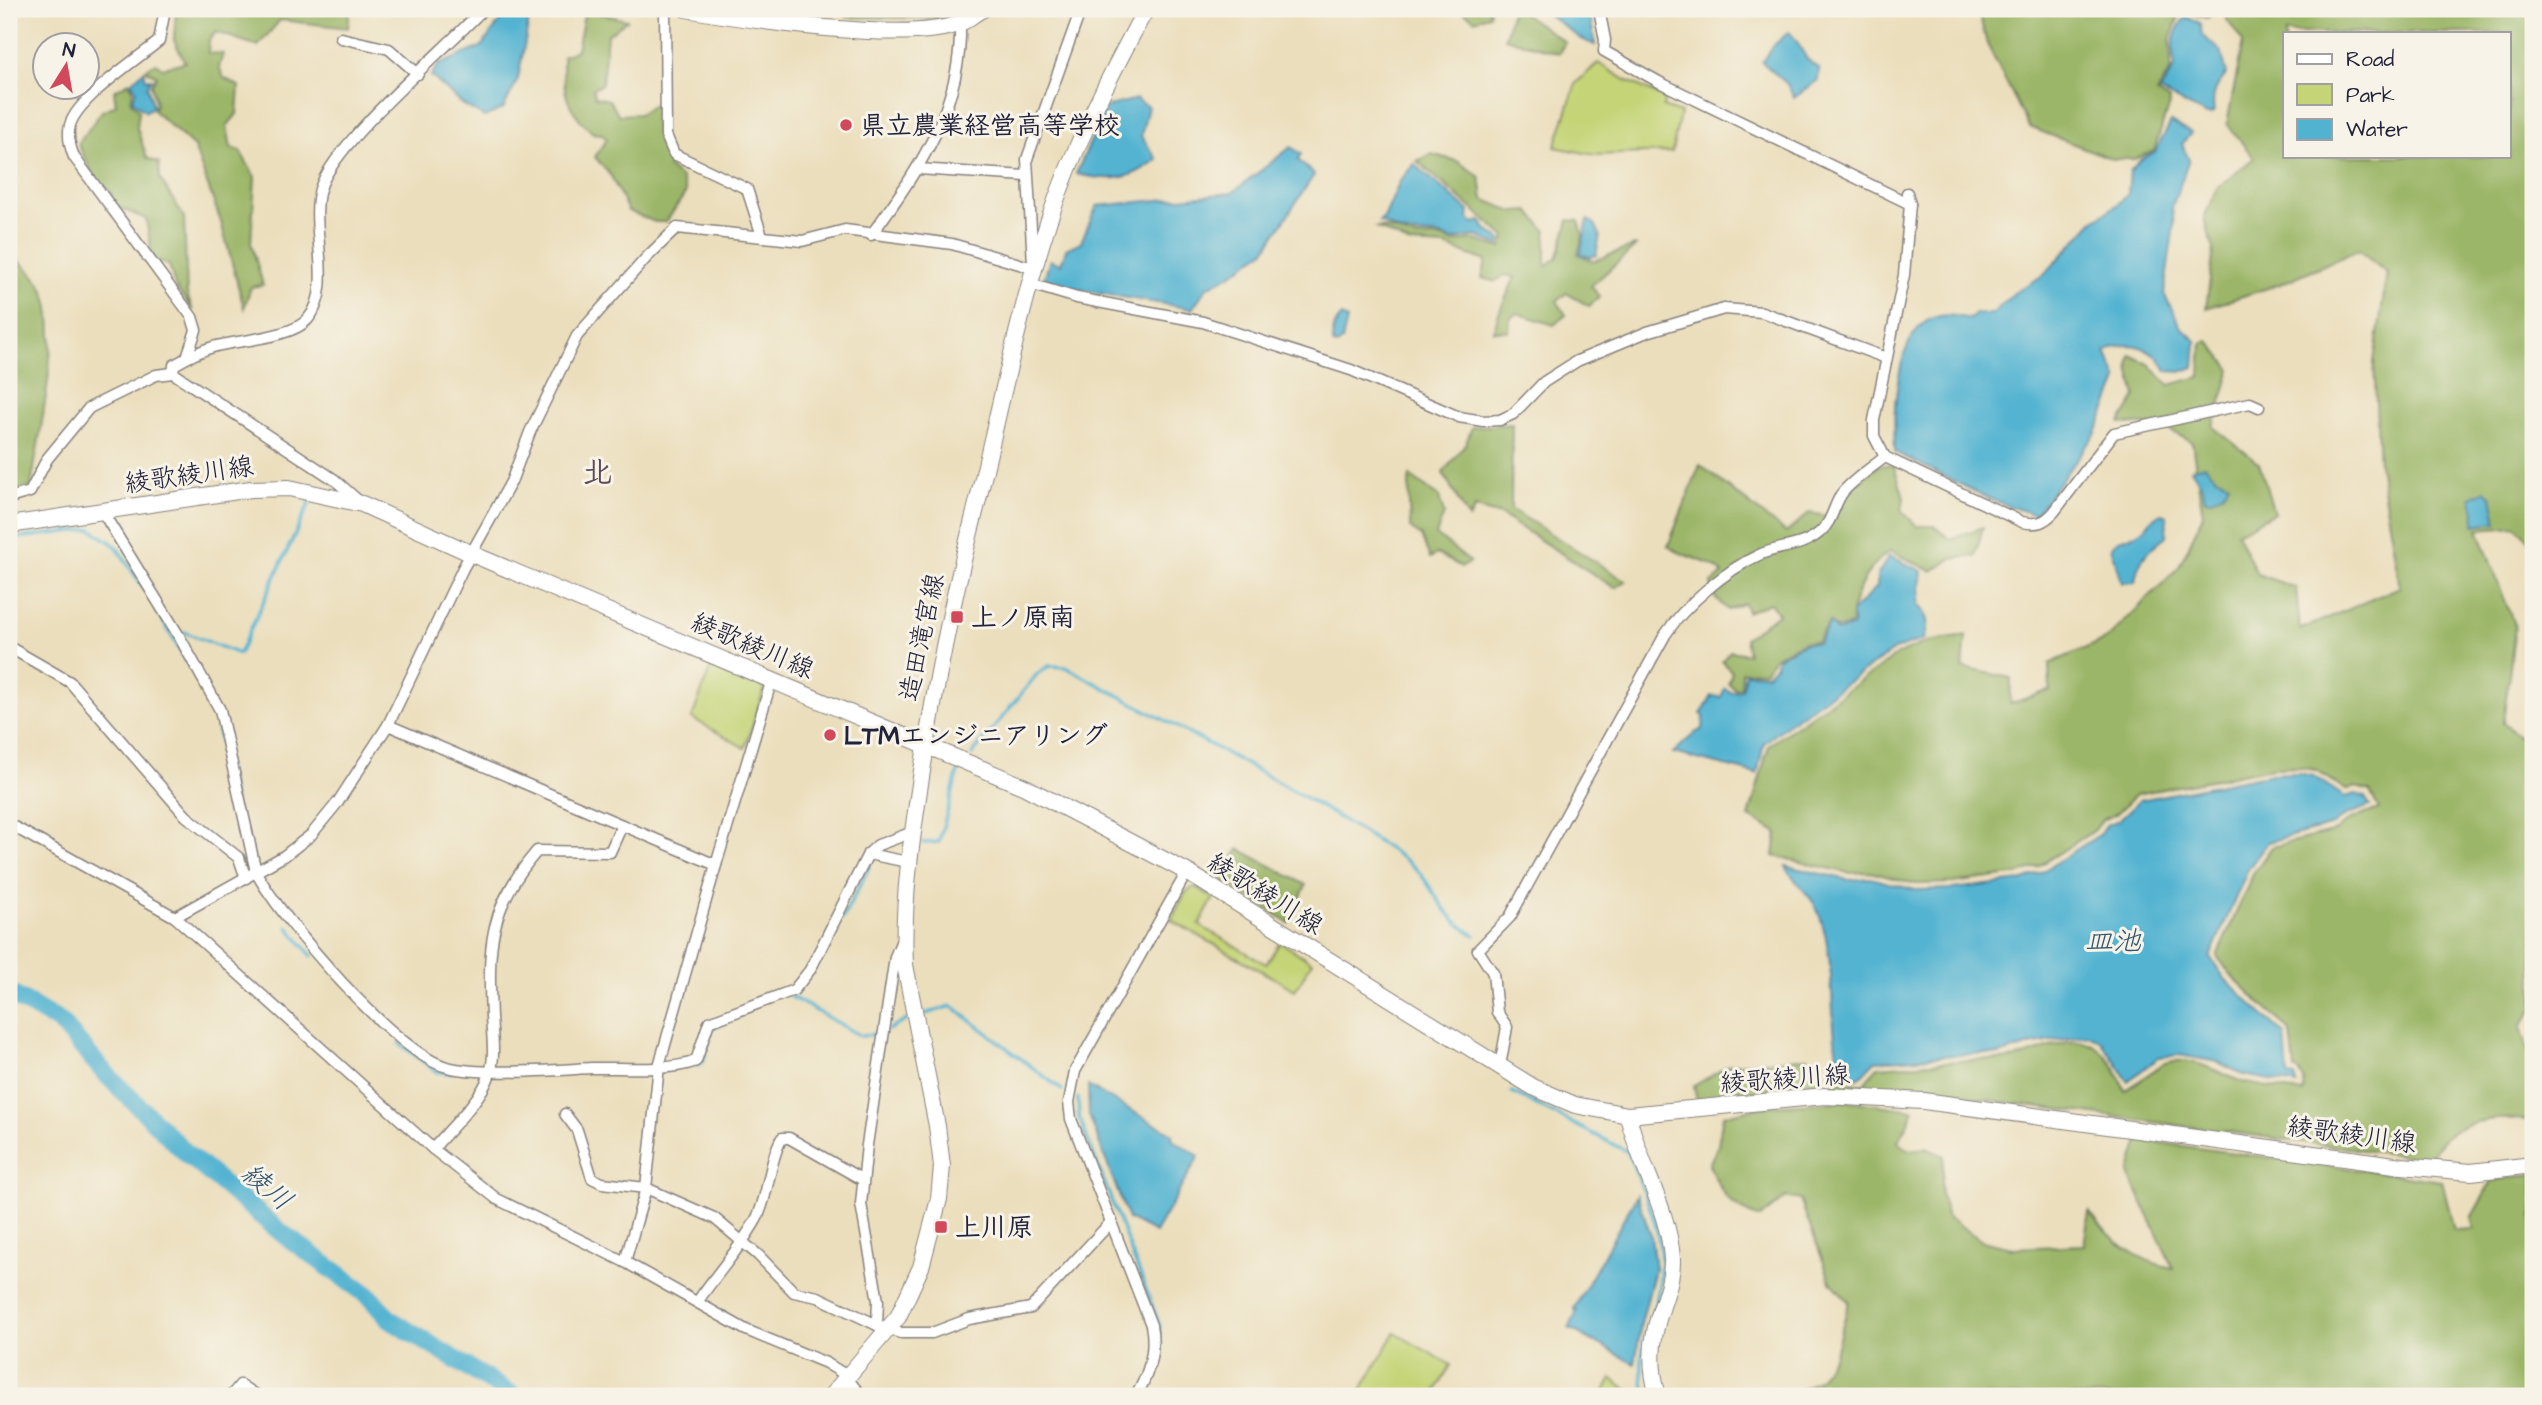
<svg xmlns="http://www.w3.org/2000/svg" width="2542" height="1405" viewBox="0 0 2542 1405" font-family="'Architects Daughter','Klee One',sans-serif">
  <rect width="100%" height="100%" fill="#f7f3e8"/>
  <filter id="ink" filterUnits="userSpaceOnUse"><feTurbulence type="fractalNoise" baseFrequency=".0143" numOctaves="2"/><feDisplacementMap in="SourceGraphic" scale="14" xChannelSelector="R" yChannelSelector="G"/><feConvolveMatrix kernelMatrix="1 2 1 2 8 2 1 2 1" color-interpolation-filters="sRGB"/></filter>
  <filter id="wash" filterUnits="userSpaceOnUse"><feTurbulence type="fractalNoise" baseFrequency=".00686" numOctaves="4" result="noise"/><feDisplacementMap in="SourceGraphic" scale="28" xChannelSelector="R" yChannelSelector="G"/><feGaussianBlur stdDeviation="1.57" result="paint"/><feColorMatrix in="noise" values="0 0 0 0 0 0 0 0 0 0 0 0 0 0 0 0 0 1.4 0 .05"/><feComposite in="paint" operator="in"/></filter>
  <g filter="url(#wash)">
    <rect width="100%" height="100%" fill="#ebdebc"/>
    <!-- green -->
    <g fill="#c4d476" stroke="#737b58" stroke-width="2">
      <path d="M1598 63 1626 80 1665 98 1663 107 1680 113 1672 152 1595 155 1555 147 1576 83Z"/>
      <path d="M712 664 765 687 745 748 692 718Z"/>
      <path d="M1195 887 1214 898 1199 925 1266 964 1280 942 1312 962 1295 990 1171 920 1186 892Z"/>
      <path d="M1395 1333 1451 1365 1433 1396H1358Z"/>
      <path d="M1612 1379 1637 1396H1602Z"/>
    </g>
    <!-- forest -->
    <g fill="#9bb667" stroke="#5e6c51" stroke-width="2" fill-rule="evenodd">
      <path d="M176 9H224L229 15 255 9H350L348 28 280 20 258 46 216 32 209 40 208 53 223 54 219 67 224 78 239 86 237 114 227 126 231 148 240 151 255 177 251 243 263 285 251 287 244 308 221 222 194 147 153 110 156 104 151 85 157 76 145 70 156 63 162 68 185 62 174 40Z"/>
      <path d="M848 9H955L936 18 847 17Z"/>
      <path d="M1460 9H1490L1489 15 1475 20Z"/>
      <path d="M1512 9H1517L1565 42 1559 53 1505 38Z"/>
      <path d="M1978 9H2533V544L2515 526 2478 529 2515 627 2503 723 2533 748V1008L2521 1027 2529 1054 2533 1057V1121C2495 1115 2447 1119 2430 1159L1922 1091 1832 1088 1835 1079 1862 1085 1878 1067 1985 1059C2043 1070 2089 995 2125 1091 2133 1086 2160 1065 2165 1063 2192 1054 2219 1074 2243 1082 2262 1087 2283 1089 2303 1093L2304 1080 2299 1071 2295 1070 2291 1032 2231 975 2217 956 2254 872 2272 847 2336 831 2349 820 2379 809 2370 791 2356 787 2346 790 2316 770 2298 767 2272 768 2137 794 2116 814 2102 820 2095 830 2037 867 2019 874 1952 883 1916 884 1870 872 1849 873 1774 856 1777 832 1749 817 1769 745 1897 655 1926 642 1966 636 1963 668 2011 678 2010 704 2050 690 2049 664 2107 639 2179 567 2203 515 2192 442 2163 427 2120 423 2136 397 2129 368 2131 355 2149 364 2169 385 2200 377 2202 343 2209 341 2231 370 2213 427 2259 463 2274 513 2237 533 2257 574 2296 588 2300 630 2400 587 2379 465 2374 362 2387 273 2358 250 2280 284 2206 308 2214 249 2204 218 2217 188 2254 158 2227 124 2243 42 2220 10 2207 18 2181 11 2170 39 2171 69 2157 93 2170 101 2154 151 2134 159H2113L2029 127 1987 44ZM2285 33H2509V156H2285Z"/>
      <path d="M585 10 627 20 607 35 602 84 593 89 595 97 609 100 619 115 639 114 653 105 662 109 660 135 671 157 668 167 681 178 686 192 666 222H655L628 211 611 176 595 157 607 139 602 134 593 133C565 107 563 94 563 56L577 50Z"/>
      <path d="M129 82 133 90 131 102 139 110 137 128 147 158 159 163 160 179 184 217 187 294 193 311 175 286 169 265 153 260 146 219 115 206 111 192 96 181 78 144 102 111 116 105 114 91Z"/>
      <path d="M1431 154 1457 161 1480 177 1483 199 1513 212 1529 211 1546 231V266L1557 258 1569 220 1579 221 1583 236 1578 254 1593 261 1637 245 1591 286 1600 297 1589 306 1566 293 1557 301 1566 315 1554 325 1517 313 1510 318 1509 331H1494L1498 315 1515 277 1504 275 1496 282 1482 278 1486 261 1445 246 1410 244 1377 228C1390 226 1401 235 1414 237 1427 239 1441 234 1452 242L1475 240 1501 248 1505 237 1417 161Z"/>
      <path d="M9 253C21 262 39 278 45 293 62 338 38 438 31 487L9 492Z"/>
      <path d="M1512 424 1511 509 1626 581 1615 588 1501 515 1475 508 1469 519 1443 473 1466 443 1472 427Z"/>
      <path d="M1700 465 1786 533 1809 513 1834 517 1848 491 1880 465 1894 466 1904 497 1902 511 1917 526H1935L1950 539 1983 527 1975 556 1951 559 1932 571 1890 551C1869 565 1849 598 1852 624L1837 629 1829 622 1817 641 1804 642 1775 657 1765 671 1742 672 1741 688 1735 689 1728 683 1732 672 1722 661 1730 651 1748 654 1745 638 1778 614 1770 603 1747 612 1744 603 1728 610 1715 598 1711 584 1723 574C1710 559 1685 559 1668 546Z"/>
      <path d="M1410 476 1439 497 1444 514 1436 535 1470 562 1462 567 1437 554 1430 558 1421 536 1410 528C1410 510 1407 495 1410 476Z"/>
      <path d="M1239 849 1306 885 1289 923 1220 879Z"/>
      <path d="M1808 1057 1821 1080 1813 1087 1697 1102 1694 1086 1729 1065Z"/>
      <path d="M1850 1101 1914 1110 1898 1142 1909 1150 1926 1148 1944 1156 1941 1195 1948 1217 1982 1241 2012 1248 2084 1245 2089 1212C2113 1241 2135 1261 2173 1268L2129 1174 2139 1140 2442 1181 2454 1230 2474 1229 2471 1218 2492 1181 2533 1174V1396H1791L1820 1378 1835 1353 1849 1302 1831 1282 1800 1200 1786 1197 1760 1218C1729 1207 1722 1194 1709 1165L1718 1145 1723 1115 1768 1106Z"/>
    </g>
    <!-- water -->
    <g fill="#52b3d1" stroke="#3a6a86" stroke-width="2">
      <path d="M509 9H531L518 79 503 109 484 117 462 104 431 76 438 65 481 47Z"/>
      <path d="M1541 9H1589L1595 45 1581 39Z"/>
      <path d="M2186 17 2200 23 2202 35 2221 51 2227 74C2215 87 2211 95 2214 113L2207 115 2160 92 2175 66C2170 47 2173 31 2186 17Z"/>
      <path d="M1789 32C1803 45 1800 57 1819 69L1818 80 1794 98 1787 84 1762 62 1773 46Z"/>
      <path d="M144 71 146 79H152L147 86 153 106 146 112 133 101 136 90 131 82Z"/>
      <path d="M1136 99 1148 107 1141 136 1157 159C1130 182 1109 181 1076 174L1106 107Z"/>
      <path d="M2171 122 2191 133 2182 144 2189 160 2172 207 2174 225 2164 294 2182 328 2196 341 2194 367 2181 372 2167 371C2157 348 2128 337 2106 352L2118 380 2096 433 2035 515 1990 499 1895 452C1893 417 1894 333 1933 318 1946 313 1957 316 1970 319L1976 314H1992L2014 293 2045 274 2094 220 2117 205 2128 194 2130 171 2140 160 2155 152Z"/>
      <path d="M1291 147 1301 154 1298 160 1314 175 1265 250 1229 276 1207 287 1192 309 1081 290 1044 279 1050 260 1061 264 1066 249 1081 242 1097 206 1232 193Z"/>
      <path d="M1414 164 1469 211 1468 218 1474 223 1481 221 1486 229 1501 240 1499 245 1476 236 1451 240C1438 232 1422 236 1406 233 1397 231 1388 225 1379 222L1384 218 1400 181Z"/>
      <path d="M1588 220 1595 224 1600 235 1596 255 1590 257 1580 254Z"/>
      <path d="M1342 316 1347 320 1342 341 1337 345 1333 344C1332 331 1333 325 1342 316Z"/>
      <path d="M2205 465 2215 476 2229 483 2222 494 2210 500 2204 498 2203 488 2191 469Z"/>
      <path d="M2486 490 2492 497 2497 522 2474 525 2475 510 2471 497Z"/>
      <path d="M2161 514 2167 516 2166 536C2149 549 2137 560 2135 582L2122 583 2111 547C2119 536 2133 538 2143 530 2150 524 2151 517 2161 514Z"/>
      <path d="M1889 556 1922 571 1918 604C1929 616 1929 625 1924 639L1894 650 1792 721 1764 743 1757 774 1673 753 1695 733 1703 729 1704 716 1701 714 1712 696 1721 697 1725 688 1730 692 1742 690 1745 673 1767 674 1776 665 1777 658 1805 643H1818L1830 623 1837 632 1853 626 1852 612 1877 587V576Z"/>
      <path d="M2298 773 2313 776 2345 797 2356 794 2365 797 2370 806 2346 815 2333 825 2268 842 2248 869 2210 957 2226 980 2285 1035 2288 1076 2295 1077 2297 1085 2244 1075 2218 1062 2179 1055 2159 1057 2128 1081 2101 1041 2089 1035 2034 1044 1999 1055 1985 1053 1875 1061 1859 1078 1840 1074C1828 1022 1838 957 1817 909 1812 896 1794 883 1786 866L1849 880 1870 878 1915 890 1953 889 2021 881 2040 873 2099 835 2106 825 2119 820 2140 800 2272 774Z"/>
      <path d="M1088 1086 1173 1134 1172 1139 1199 1156 1155 1233 1128 1219 1089 1115Z"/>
      <path d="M1637 1195 1651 1236 1655 1269 1641 1324 1635 1364 1569 1328 1577 1311 1574 1309Z"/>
    </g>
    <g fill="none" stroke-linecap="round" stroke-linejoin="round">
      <!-- stream -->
      <g stroke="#52b3d1" stroke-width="3.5">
        <path d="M9 539 91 529 116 546 146 592"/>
        <path d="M155 607 207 697"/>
        <path d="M184 632 239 654 310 502"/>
        <path d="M213 707 249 869"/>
        <path d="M972 755 1038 673 1049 666 1066 667C1179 729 1296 787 1404 859 1435 880 1435 913 1475 935"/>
        <path d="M923 843 939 842 958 772"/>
        <path d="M254 881 263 892"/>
        <path d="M842 919 870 866"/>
        <path d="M288 927 312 956"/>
        <path d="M790 996 861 1036 874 1034"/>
        <path d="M925 1014 952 1006 1062 1090"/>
        <path d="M888 1030 907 1020"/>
        <path d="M399 1043 437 1072 451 1073"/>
        <path d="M696 1066 703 1062 712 1028 742 1015"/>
        <path d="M1512 1092 1628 1152C1641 1187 1662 1227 1661 1265 1661 1314 1631 1341 1646 1396"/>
        <path d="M1078 1098 1079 1117 1160 1326V1362L1145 1396"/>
      </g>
      <!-- river -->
      <path stroke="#52b3d1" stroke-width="19" d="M9 993 60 1022 104 1072 188 1155 283 1234 369 1296 389 1319 514 1396"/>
    </g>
  </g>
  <g filter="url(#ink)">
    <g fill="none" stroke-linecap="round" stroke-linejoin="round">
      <defs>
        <g id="street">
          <path d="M165 9 159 41C136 60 78 98 70 125 67 136 70 147 74 157L192 317 196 330 187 357"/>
          <path d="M665 9 666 135 674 154 747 189 762 236"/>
          <path d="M1599 9 1605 40 1604 51 1659 82 1910 204"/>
          <path d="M341 38 389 49 418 74"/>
          <path d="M918 169 1026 176"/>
          <path d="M1907 193 1910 204 1904 275 1874 420V436L1885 457 2022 522C2037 525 2044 523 2054 512L2114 433 2250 403 2259 407"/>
          <path d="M871 235C918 172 963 105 960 23"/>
          <path d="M1033 263 1027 159 1081 9"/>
          <path d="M1030 284 1077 298 1203 322 1351 370 1459 417 1483 421 1500 420 1513 414 1544 382 1577 361 1647 332 1724 309 1762 312 1886 358"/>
          <path d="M173 373 174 365C186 358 199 351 213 347 237 340 292 338 308 319 335 288 309 227 320 189 334 142 445 50 483 9"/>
          <path d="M9 498 30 492 47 459 89 408 156 375 173 373 335 480 362 504"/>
          <path d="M102 511 179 636 220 710 256 872C281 919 397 1055 447 1067 481 1076 554 1070 591 1068 621 1067 669 1072 696 1061L709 1022 794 990 810 970 868 854 878 845 913 832"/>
          <path d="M9 647 70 682 186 816 239 858 246 878"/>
          <path d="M388 725 622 825"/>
          <path d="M9 824 175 917 433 1149 497 1199 625 1262 746 1330 826 1363 844 1374 861 1396"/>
          <path d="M868 854 908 862"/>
          <path d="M175 917 284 856 311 835 338 802 388 725 463 568 511 482 530 432 577 336 647 257 677 228 802 241 845 230 952 244 1026 266 1034 272"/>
          <path d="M902 940 895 957 867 1145 861 1204 878 1301 877 1325 900 1333H932L969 1319 1031 1308 1112 1221"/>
          <path d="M1500 1066 1507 1027 1497 1012 1493 973 1478 950 1510 917 1665 635C1685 605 1726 570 1759 555 1778 546 1801 548 1819 533 1833 522 1833 505 1843 492 1854 479 1871 468 1885 457"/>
          <path d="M565 1114 577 1130 592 1178 602 1183 646 1188 714 1218 758 1255 794 1292 818 1297 877 1325"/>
          <path d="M433 1149C449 1130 482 1098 489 1076 496 1058 492 1036 491 1017 488 946 488 908 537 851L610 852 622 825 716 865 772 679"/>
          <path d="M625 1262 646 1188 659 1066 716 865"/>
          <path d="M698 1301C716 1274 744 1244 758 1216 769 1192 770 1157 782 1138H789L863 1180"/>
          <path d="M231 1396 240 1385 257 1396"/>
          <path d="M1136 1396C1149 1374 1156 1350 1151 1325L1071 1119 1069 1102 1075 1071 1187 872"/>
        </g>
        <g id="secondary">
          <path d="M686 9C744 19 910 45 960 23 968 20 975 12 983 9"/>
          <path d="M9 525 251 489 289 488 362 504 472 554 1025 787 1187 872 1533 1087 1575 1105 1628 1115 1825 1096 1924 1101 2402 1166 2471 1172 2533 1165"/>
          <path d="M1628 1115C1638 1163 1669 1209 1672 1259 1673 1285 1659 1308 1655 1332 1650 1354 1652 1375 1658 1396"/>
          <path d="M831 1396 898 1317 921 1267 939 1199 942 1166 937 1126 905 965C902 899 912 836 922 771 935 687 950 610 971 528 997 425 1016 320 1049 220 1074 146 1109 77 1146 9"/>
        </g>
      </defs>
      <!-- street casing -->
      <use href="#street" stroke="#86807c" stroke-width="13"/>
      <!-- secondary casing -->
      <use href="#secondary" stroke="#86807c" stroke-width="18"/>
      <!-- street -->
      <use href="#street" stroke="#fff" stroke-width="10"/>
      <!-- secondary -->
      <use href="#secondary" stroke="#fff" stroke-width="16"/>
    </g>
  </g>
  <!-- markers -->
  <g fill="#d1495b" stroke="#f7f3e8" stroke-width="2.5">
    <circle cx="846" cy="125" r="7"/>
    <rect x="950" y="610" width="14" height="14" rx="3.5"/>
    <circle cx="830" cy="735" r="7"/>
    <rect x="934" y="1220" width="14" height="14" rx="3.5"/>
  </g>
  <g text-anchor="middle" stroke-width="6" stroke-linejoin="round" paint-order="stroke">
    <!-- poi labels -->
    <g font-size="26" font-weight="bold" fill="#22223b" stroke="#f7f3e8" text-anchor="start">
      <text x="860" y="134">県立農業経営高等学校</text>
      <text x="971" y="626">上ノ原南</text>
      <text x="844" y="744">LTMエンジニアリング</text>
      <text x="955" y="1236">上川原</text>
    </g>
    <!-- street labels -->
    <g font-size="26" fill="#22223b" stroke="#f7f3e8">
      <text transform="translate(189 474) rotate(-8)" y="9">綾歌綾川線</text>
      <text transform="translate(921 637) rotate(-78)" y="9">造田滝宮線</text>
      <text transform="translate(753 645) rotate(23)" y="9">綾歌綾川線</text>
      <text transform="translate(1266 893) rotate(32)" y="9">綾歌綾川線</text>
      <text transform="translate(1785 1078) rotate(-4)" y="9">綾歌綾川線</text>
      <text transform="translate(2352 1134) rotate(8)" y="9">綾歌綾川線</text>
    </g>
    <!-- water labels -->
    <g font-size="28" font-style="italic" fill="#335570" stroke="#f7f3e8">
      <text x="2113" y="950">皿池</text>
      <text transform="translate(268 1186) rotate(40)" y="10">綾川</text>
    </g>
    <!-- quarter labels -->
    <g font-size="30" font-weight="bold" fill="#5f4a55" stroke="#f7f3e8">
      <text x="597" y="482">北</text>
    </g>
  </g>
  <!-- margin -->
  <rect width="2542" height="1405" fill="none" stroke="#f7f3e8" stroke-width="35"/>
  <!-- legend -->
  <rect x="2283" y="32" width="228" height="126" fill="#f7f3e8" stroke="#a29fa3" stroke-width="2"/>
  <rect x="2297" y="54" width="35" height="10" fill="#ffffff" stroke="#a29fa3" stroke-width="2"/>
  <text x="2346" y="66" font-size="21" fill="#22223b">Road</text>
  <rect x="2297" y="84" width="35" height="21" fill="#c4d476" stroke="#a29fa3" stroke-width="2"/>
  <text x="2346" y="102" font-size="21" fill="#22223b">Park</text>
  <rect x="2297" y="119" width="35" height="21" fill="#52b3d1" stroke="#a29fa3" stroke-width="2"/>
  <text x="2346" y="136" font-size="21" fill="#22223b">Water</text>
  <!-- north arrow -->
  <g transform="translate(66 66) rotate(11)"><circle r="33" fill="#f7f3e8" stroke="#a29fa3" stroke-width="2"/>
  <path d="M0-5L12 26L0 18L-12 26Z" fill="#d1495b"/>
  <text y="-10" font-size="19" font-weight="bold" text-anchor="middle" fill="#22223b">N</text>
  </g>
</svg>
